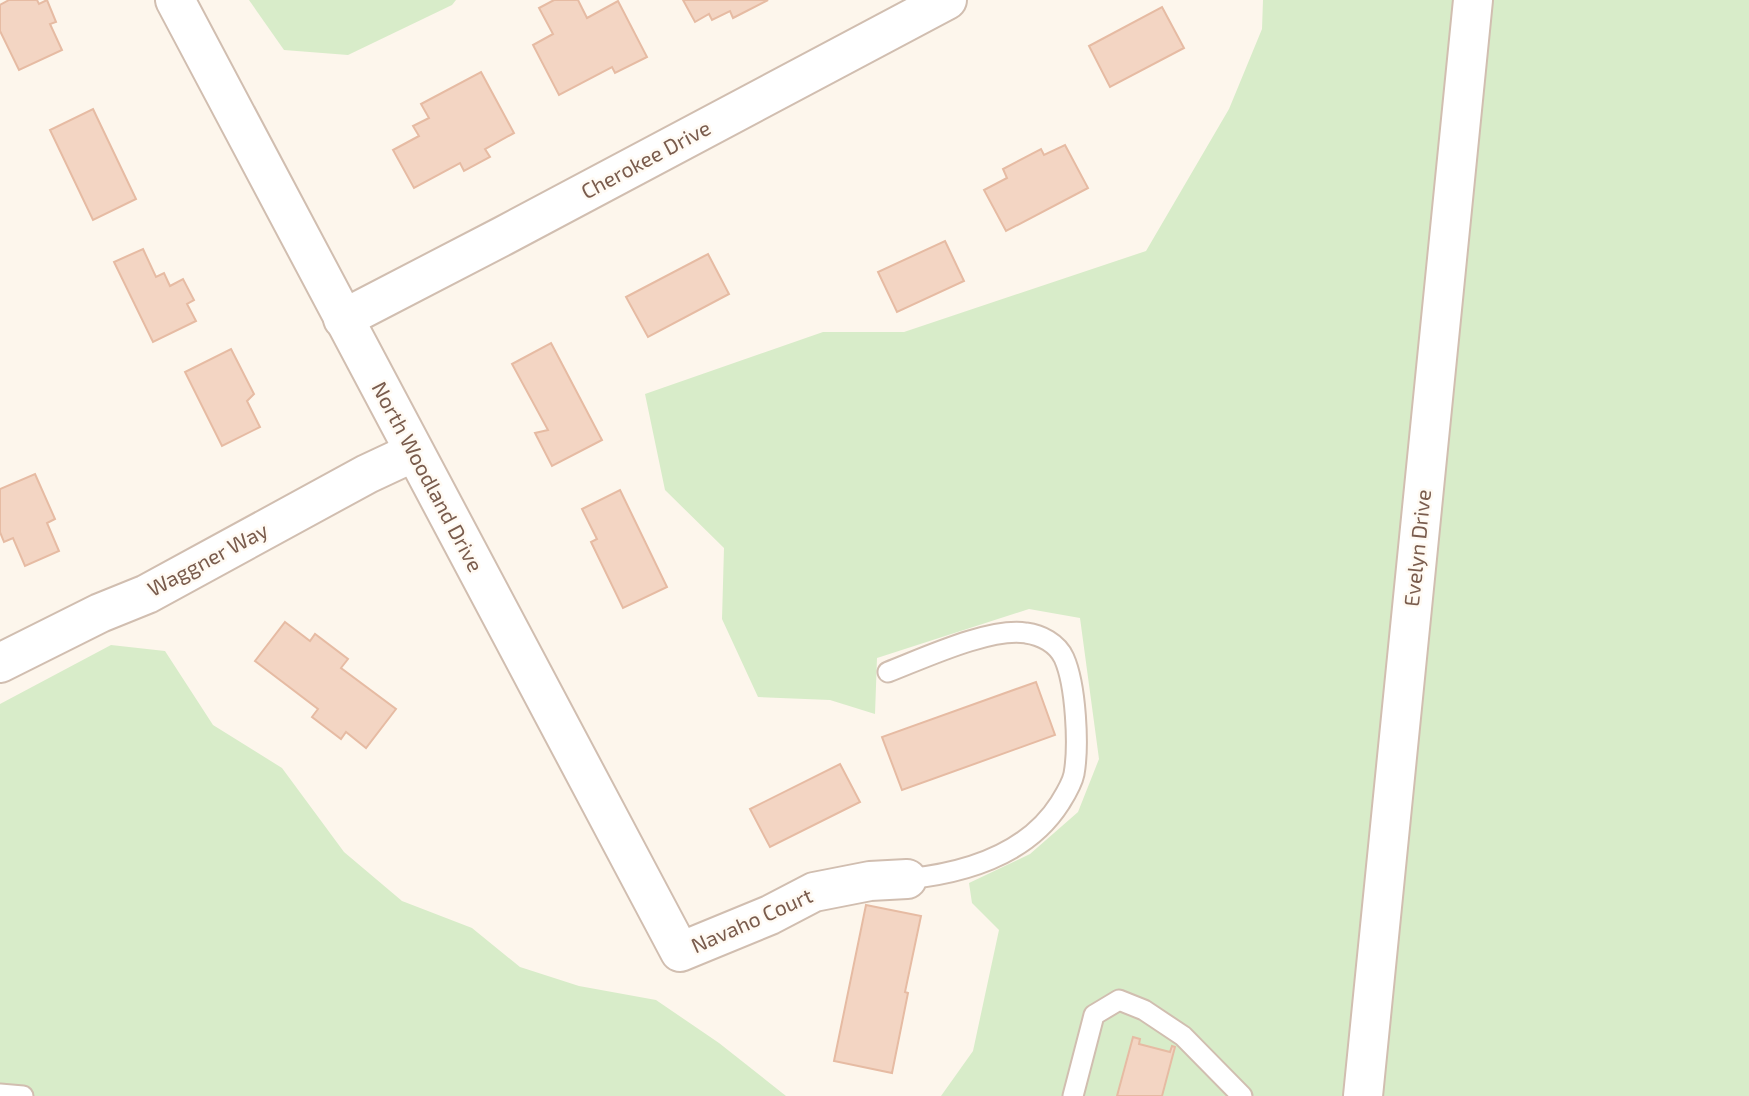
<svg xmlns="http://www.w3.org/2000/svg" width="1749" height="1096" viewBox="0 0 1749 1096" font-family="'Exo 2',sans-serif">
  <rect width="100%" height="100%" fill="#fdf6ec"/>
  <!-- green -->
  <g fill="#d8ecc9">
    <path d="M249 0H456L452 5 348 55 284 50Z"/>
    <path d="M1263 0H1749V1096H941L973 1051 999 930 972 903 969 883 1030 854 1078 812 1099 759 1080 618 1029 609 877 658 875 714 830 700 758 697 722 619 724 548 665 490 645 394 823 332H904L1146 251 1229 109 1262 29Z"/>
    <path d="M111 645 165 651 213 725 282 768 344 852 402 901 472 928 520 967 579 986 656 1000 719 1043 786 1096H0V704Z"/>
  </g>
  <!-- building -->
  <g fill="#f3d5c3" stroke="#e6bba3" stroke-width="2">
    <path d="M9 0H37L39 4 47 0 56 22 50 24 62 50 19 70 0 31V5Z"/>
    <path d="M554 0H578L587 18 618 1 647 57 615 73 612 67 559 95 533 45 553 34 539 8Z"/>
    <path d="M683 0H768L733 18 730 11 712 20 709 14 695 22Z"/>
    <path d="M1162 7 1184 48 1110 87 1089 46Z"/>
    <path d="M481 72 514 133 485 149 490 157 464 171 460 163 414 188 393 150 419 136 413 126 429 118 421 104Z"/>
    <path d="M93 109 136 199 93 220 50 130Z"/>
    <path d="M1065 145 1088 188 1006 231 984 190 1007 178 1003 169 1041 149 1044 155Z"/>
    <path d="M945 241 964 281 897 312 878 272Z"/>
    <path d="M143 249 156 277 164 273 170 286 183 279 194 300 187 304 196 321 153 342 114 262Z"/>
    <path d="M708 254 729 294 648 337 626 297Z"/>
    <path d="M551 343 602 440 552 466 535 433 548 430 512 364Z"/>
    <path d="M231 349 254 394 247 401 260 427 222 446 185 372Z"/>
    <path d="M35 474 55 519 47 523 59 551 25 566 13 538 4 542 0 532V489Z"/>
    <path d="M620 490 667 587 623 608 591 542 597 539 582 509Z"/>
    <path d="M285 622 310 641 315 634 348 659 341 668 396 709 366 748 346 732 341 739 312 717 318 709 255 661Z"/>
    <path d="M1036 682 1055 735 902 790 882 737Z"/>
    <path d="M840 764 860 802 770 847 750 809Z"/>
    <path d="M866 905 921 916 905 992 908 993 892 1073 834 1061Z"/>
    <path d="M1133 1037 1140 1039 1139 1044 1170 1052 1172 1046 1175 1047 1162 1096H1117Z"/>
  </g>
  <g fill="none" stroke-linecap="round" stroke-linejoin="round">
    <defs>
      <g id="lane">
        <path d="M888 672C922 659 990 627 1026 633 1041 635 1057 643 1064 658 1076 685 1079 746 1074 774 1072 784 1065 795 1060 803 1027 855 965 873 907 879"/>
        <path d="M0 1094 23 1096"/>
        <path d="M1073 1096 1094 1015 1119 1000 1144 1010 1183 1036 1242 1096"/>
      </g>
      <g id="street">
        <path d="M175 0 680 952 770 915 814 892 870 881 907 879"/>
        <path d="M343 319 503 236 947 0"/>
        <path d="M0 663 100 613 147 594 367 474 414 452"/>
        <path d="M1363 1096 1473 0"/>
      </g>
    </defs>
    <!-- lane casing -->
    <use href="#lane" stroke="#d1beb0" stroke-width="23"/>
    <!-- street casing -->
    <use href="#street" stroke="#d1beb0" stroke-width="42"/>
    <!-- lane -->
    <use href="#lane" stroke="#fff" stroke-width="19"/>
    <!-- street -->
    <use href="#street" stroke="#fff" stroke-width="38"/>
  </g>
  <g text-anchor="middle" stroke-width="5" stroke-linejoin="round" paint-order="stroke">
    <!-- street labels -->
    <g font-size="21" fill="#7a5c4d" stroke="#fffaf3">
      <text transform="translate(646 160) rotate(-28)" y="7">Cherokee Drive</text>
      <text transform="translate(427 477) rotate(62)" y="7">North Woodland Drive</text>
      <text transform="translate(1418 548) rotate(-84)" y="7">Evelyn Drive</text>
      <text transform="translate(208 560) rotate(-28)" y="7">Waggner Way</text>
      <text transform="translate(752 921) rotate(-24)" y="7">Navaho Court</text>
    </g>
  </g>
</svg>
